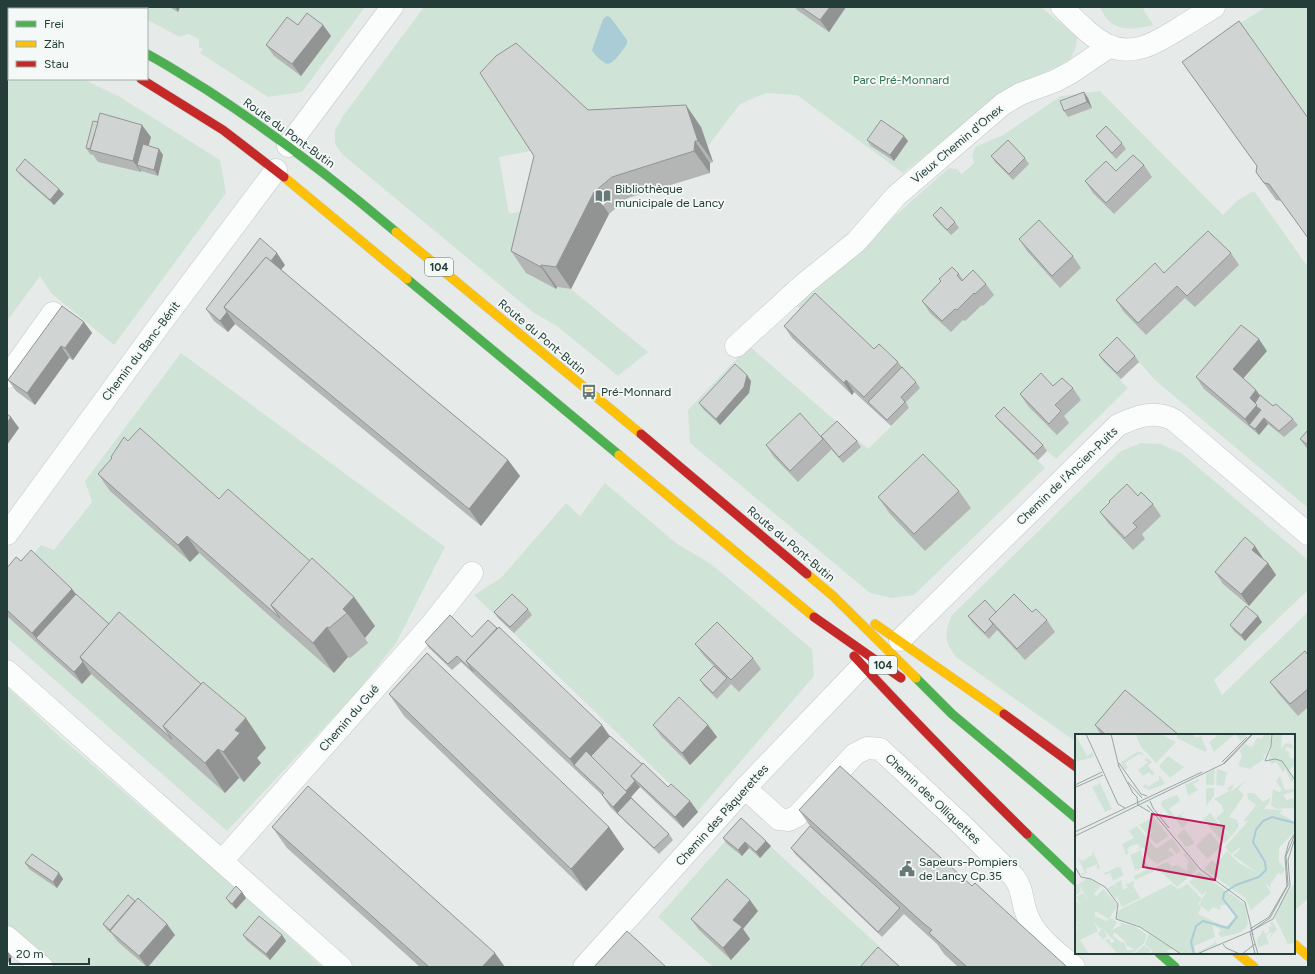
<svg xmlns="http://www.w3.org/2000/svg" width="1315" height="974" viewBox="0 0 1315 974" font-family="Figtree,sans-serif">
  <rect width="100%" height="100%" fill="#e6ebe9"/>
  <!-- green -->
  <g fill="#d0e3d7">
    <path d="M122 7H365L302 92 268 97 200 53 203 49 199 47V39L188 34 180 37 147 20V9H126Z"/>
    <path d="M424 7H1041L1077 37 1076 47 1071 58 1059 66 1030 79 985 106 903 173 797 95 766 93 740 104 708 146 531 151 499 157 509 214 522 211 556 289 557 287 571 289 648 352 618 376 557 326 534 313 343 155 335 144V130L343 116Z"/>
    <path d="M1100 7H1146L1143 9 1153 25C1130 31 1110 32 1100 7Z"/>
    <path d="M1266 7H1308V119L1221 35Z"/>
    <path d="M7 43 9 44V79H83L120 97 220 160 226 193 114 345 51 293 40 276 7 321Z"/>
    <path d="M1100 91 1223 215 1238 200 1254 191 1308 267V508L1155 380 1139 362 1120 380 1128 388 1056 459 1047 451 1038 461 1045 468 914 595 892 598 870 593 690 443 688 410 749 346 868 449 910 408 797 306 836 268 949 168 957 169 962 174 974 163 972 156 975 147 1003 135 1061 96Z"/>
    <path d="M181 353 445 547 396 643 357 692 227 831 7 638V587L41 545 54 550 92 502 85 481Z"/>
    <path d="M1141 443 1161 444 1181 453 1308 560V590L1214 680 1222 695 1308 612V899L1294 911V735H1076V742L956 657C944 641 944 634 952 615L1121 451Z"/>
    <path d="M605 483 676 543 711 564 812 649 814 676 698 811 474 595 501 578 566 503 580 516Z"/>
    <path d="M7 687 60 737 239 891 322 967H51L7 929Z"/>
    <path d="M743 821 880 947 876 952 892 967H713L658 917Z"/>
  </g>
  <!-- water -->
  <path fill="#a9ccd6" d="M607 16 610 17 627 40V44C623 49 612 68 605 63 600 60 596 56 593 52L592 50 603 19Z"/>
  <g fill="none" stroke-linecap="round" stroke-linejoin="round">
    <defs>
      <g id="street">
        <path d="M1062 7C1076 21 1091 37 1109 46 1136 57 1158 41 1180 28 1191 21 1203 14 1214 7"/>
        <path d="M288 146 392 7"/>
        <path d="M736 346 804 284 856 242 896 196 1003 104 1020 94 1055 81 1072 72 1110 46"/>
        <path d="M7 377 53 313"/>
        <path d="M7 534 161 323 276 170"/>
        <path d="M900 640 1118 425C1138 416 1154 410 1174 420L1308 534"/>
        <path d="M7 671 341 967"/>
        <path d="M745 788 779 819 789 820 797 816 855 754 867 748 880 749 962 825 1014 877C1024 890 1021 901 1027 915 1035 937 1057 952 1074 967"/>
        <path d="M222 861 431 625 472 573"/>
        <path d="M7 937 42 967"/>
        <path d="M584 967 745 788 863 665"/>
      </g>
      <g id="fast">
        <path d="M7 13 9 14"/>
        <path d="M147 54C168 65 187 78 207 90 273 133 336 181 396 232"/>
        <path d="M407 279 619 455"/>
        <path d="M916 678 952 714 1076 818"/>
        <path d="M1027 834 1076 881"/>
        <path d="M1159 953 1175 967"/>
      </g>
      <g id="slow">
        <path d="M51 7 55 9"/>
        <path d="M284 177 407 279"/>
        <path d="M396 232 641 434"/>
        <path d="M619 455 814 617"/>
        <path d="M807 574 833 596 916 678"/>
        <path d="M875 624 1004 714"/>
        <path d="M1294 944 1308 956"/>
        <path d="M1237 953 1254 967"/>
      </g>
      <g id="jam">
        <path d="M141 79 223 130 284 177"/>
        <path d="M641 434 807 574"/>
        <path d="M814 617 901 678"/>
        <path d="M854 656C910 717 968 776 1027 834"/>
        <path d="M1004 714 1076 767"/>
      </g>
    </defs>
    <!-- street casing -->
    <use href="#street" stroke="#c3c8c6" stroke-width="23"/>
    <!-- fast casing -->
    <use href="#fast" stroke="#c2cac8" stroke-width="10"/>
    <!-- slow casing -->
    <use href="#slow" stroke="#c2cac8" stroke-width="10"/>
    <!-- jam casing -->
    <use href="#jam" stroke="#c2cac8" stroke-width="10"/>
    <!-- street -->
    <use href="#street" stroke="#fbfcfc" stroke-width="22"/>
    <!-- fast -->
    <use href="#fast" stroke="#4caf50" stroke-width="9"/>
    <!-- slow -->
    <use href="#slow" stroke="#ffc107" stroke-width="9"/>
    <!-- jam -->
    <use href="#jam" stroke="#c62828" stroke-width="9"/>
  </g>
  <!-- wall -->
  <g fill="#b3b6b5">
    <path d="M169 7H180L178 12Z"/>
    <path d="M795 7H846L829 32 797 10Z"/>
    <path d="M1239 21 1281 201 1276 200 1256 172 1257 166Z"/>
    <path d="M298 25H323L331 36 301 76 274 56 266 45Z"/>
    <path d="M1088 98 1092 108 1068 117 1064 111Z"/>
    <path d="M588 110 701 127 713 162 710 163V173L628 198 609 214 571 289 557 287 556 289 526 273 511 251Z"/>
    <path d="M1096 136 1122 143 1126 149 1116 159 1100 141Z"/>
    <path d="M151 137 148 146 159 149 163 155 158 176 141 171V172L98 162 93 155 90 154 86 148Z"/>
    <path d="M867 140 908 141 894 161 871 146Z"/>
    <path d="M991 156 1025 158 1029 164 1013 180 995 162Z"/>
    <path d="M1144 165 1152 177 1114 214 1093 193 1085 181 1116 171Z"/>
    <path d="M16 170 64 194 54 205 20 175Z"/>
    <path d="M933 215 955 222 959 228 951 235 937 221Z"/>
    <path d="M1019 239 1073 256 1081 268 1060 288 1027 251Z"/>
    <path d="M1231 253 1239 265 1195 307 1185 298 1146 335 1124 312 1116 300 1164 273Z"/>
    <path d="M285 265 281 270 427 393 508 460 520 476 481 526 235 324 228 332 214 321 206 309Z"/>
    <path d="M959 274 963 280 986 284 994 295 983 306 982 305 965 321 963 320 951 332 930 313 922 301 941 282 939 279Z"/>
    <path d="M84 322 92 333 73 360 69 358 35 405 16 391 8 380Z"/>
    <path d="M784 326 874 349 898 362 902 367 916 382 920 388 906 402 909 408 891 426 854 392 852 395 792 338Z"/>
    <path d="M1267 351 1243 378 1260 396 1273 406 1293 419 1298 425 1284 437 1268 424 1259 435 1204 389 1196 377Z"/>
    <path d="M1099 355 1135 356 1139 362 1121 379 1103 361Z"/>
    <path d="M751 381 749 393 720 425 703 409 699 403Z"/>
    <path d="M1053 386 1073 388 1081 400 1064 416 1069 423 1057 435 1028 406 1020 394Z"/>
    <path d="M995 416 1043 445 1047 451 1038 460 1000 422Z"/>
    <path d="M1308 430V450L1300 439Z"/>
    <path d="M821 436 857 441 861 447 843 463 831 449V450L798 482 774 457 766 445Z"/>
    <path d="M128 441 310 561 354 597 375 626 365 638 368 643 350 658 348 657 334 673 199 553 190 562 110 491 98 474 112 459 111 457Z"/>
    <path d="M959 491 971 508 925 551 890 514 878 497Z"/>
    <path d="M1138 496 1153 504 1161 516 1142 534 1145 539 1133 550 1108 523 1100 512Z"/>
    <path d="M1263 558V559L1268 563 1276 575 1249 606 1223 584 1215 572Z"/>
    <path d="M21 561 72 589 76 594 109 624 266 748 257 758 261 763 244 782 239 778 225 793 91 674 82 684 7 616V568Z"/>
    <path d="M528 609 532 615 514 633 498 618 494 612Z"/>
    <path d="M996 612H1032L1047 620 1055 632 1025 660 997 630 989 639 972 622 968 616Z"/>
    <path d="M1262 622 1245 641 1234 631 1230 625Z"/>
    <path d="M472 637 610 736 668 787 690 801 698 812 683 828 640 787 631 797 669 834 673 840 659 854 610 807 602 795 461 662 452 670 429 648 425 642Z"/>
    <path d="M695 644 753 658 761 669 739 692 731 684 717 699 704 686 700 680 714 666 704 656Z"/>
    <path d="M1308 655V707L1298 716 1278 693 1270 682Z"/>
    <path d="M389 694 609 827 624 849 586 891 404 716Z"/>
    <path d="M653 725H708L717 737 690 765 661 736Z"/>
    <path d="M1095 725 1179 735H1101Z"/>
    <path d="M799 810 972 886 1067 967H958L944 954 937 944 904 914 882 937 795 854 791 848 810 826Z"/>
    <path d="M272 827 505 967H420L287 848Z"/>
    <path d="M723 838 766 841 771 846 760 858 749 848 742 856 727 844Z"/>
    <path d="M25 863 59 873 63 879 57 888 29 869Z"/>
    <path d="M242 892 246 898 236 909 230 904 226 898Z"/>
    <path d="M758 911 743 929 750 939 731 960 699 930 691 919Z"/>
    <path d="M103 924 175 935 148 967H147L118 942 112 934 107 930Z"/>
    <path d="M243 935H282L286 941 270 960 247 941Z"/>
  </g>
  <!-- shaded-wall -->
  <g fill="#929494">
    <path d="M175 7H180L178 12Z"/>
    <path d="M830 7H846L829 32 820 20Z"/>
    <path d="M323 25 331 36 301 76 292 64Z"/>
    <path d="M1084 92 1088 98 1092 108 1087 102Z"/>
    <path d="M686 105 701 127 713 162 698 141Z"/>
    <path d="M142 125 151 137 143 167 137 165 141 171V172L133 161Z"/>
    <path d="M904 136 908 141 894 161 890 155Z"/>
    <path d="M695 141 710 163V173L694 151Z"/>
    <path d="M159 149 163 155 158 176 154 170Z"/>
    <path d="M59 189 64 194 54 205 50 200Z"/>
    <path d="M594 192 609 214 571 289 556 267Z"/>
    <path d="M277 253 285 265 239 320 228 311Z"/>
    <path d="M541 265 557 287 556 289 541 267Z"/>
    <path d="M227 312 235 324 228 332 220 321Z"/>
    <path d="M84 322 92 333 73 360 65 348Z"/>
    <path d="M1259 339 1267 351 1241 381 1233 369Z"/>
    <path d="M61 346 69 358 35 405 27 393Z"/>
    <path d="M747 375 751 381 749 393 720 425 716 419Z"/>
    <path d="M846 380 854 392 852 395 844 383Z"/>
    <path d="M1256 390 1264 401 1265 416 1249 425 1245 419 1250 398Z"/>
    <path d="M11 417 19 428 7 445V423Z"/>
    <path d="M1264 418 1268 424 1259 435 1255 429Z"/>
    <path d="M508 460 520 476 481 526 469 509Z"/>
    <path d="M187 536 199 553 190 562 178 545Z"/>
    <path d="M1255 546 1263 558 1260 562 1252 550Z"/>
    <path d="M1268 563 1276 575 1249 606 1241 594Z"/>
    <path d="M72 589 84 605 36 638 32 633Z"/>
    <path d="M354 597 375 626 365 638 347 613 343 609Z"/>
    <path d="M1258 616 1262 622 1245 641 1241 635Z"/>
    <path d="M327 627 348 657 334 673 313 643Z"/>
    <path d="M83 662 91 674 82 684 74 672Z"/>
    <path d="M246 718 266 748 257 758 261 763 244 782 223 752 235 730Z"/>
    <path d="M602 725 614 742 595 762 574 765 570 759Z"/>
    <path d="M708 725 717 737 690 765 682 753Z"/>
    <path d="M218 749 239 778 225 793 205 763Z"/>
    <path d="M635 781 640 787 631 797 635 803 617 813 613 807Z"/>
    <path d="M690 801 698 812 683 828 675 817Z"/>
    <path d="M609 827 624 849 586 891 571 869Z"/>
    <path d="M766 841 771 846 760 858 756 852Z"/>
    <path d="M745 842 749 848 742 856 738 850Z"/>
    <path d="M59 873 63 879 57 888 53 882Z"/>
    <path d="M242 892 246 898 236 909 232 904Z"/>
    <path d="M750 900 758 911 743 929 750 939 731 960 723 948 733 920Z"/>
    <path d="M167 924 175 935 148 967H147L139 956Z"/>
    <path d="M282 935 286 941 270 960 266 954Z"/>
    <path d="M8 952 12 957 7 964V953Z"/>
    <path d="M495 953 505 967H482Z"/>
  </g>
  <!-- building -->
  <g fill="#d0d4d3" stroke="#929494">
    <path d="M801 7H830L820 20Z"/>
    <path d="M307 13 323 25 292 64 266 45 287 17 298 25Z"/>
    <path d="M1239 21 1308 118V238L1269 184 1264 183 1256 172 1257 166 1182 62Z"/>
    <path d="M516 43 588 110 686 105 698 141H695L694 151 612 177 594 192 556 267 541 265V267L511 251 534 156 480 73 496 56Z"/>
    <path d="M1084 92 1087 102 1064 111 1060 101Z"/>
    <path d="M100 113 142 125 133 161 90 150Z"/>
    <path d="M881 120 904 136 890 155 867 140Z"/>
    <path d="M93 121 98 122 90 149 86 148Z"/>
    <path d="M1106 126 1122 143 1112 153 1096 136Z"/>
    <path d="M1008 140 1025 158 1009 174 991 156Z"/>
    <path d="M143 144 159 149 154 170 137 165Z"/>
    <path d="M1133 155 1144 165 1106 203 1085 181 1106 161 1116 171Z"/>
    <path d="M25 159 59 189 50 200 16 170Z"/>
    <path d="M941 207 955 222 947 230 933 215Z"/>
    <path d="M1039 220 1073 256 1052 276 1019 239Z"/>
    <path d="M1208 231 1231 253 1187 296 1177 286 1138 323 1116 300 1155 263 1164 273Z"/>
    <path d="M260 238 277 253 271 261 266 257 224 307 227 312 220 321 206 309Z"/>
    <path d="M266 257 427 393 508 460 469 509 224 307Z"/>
    <path d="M952 267 959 274 957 275 962 281 973 270 986 284 975 294 974 293 957 310 955 309 942 321 922 301 941 281 939 279Z"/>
    <path d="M815 293 874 349 879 344 898 362 864 397 846 380 844 383 784 326Z"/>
    <path d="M62 306 84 322 65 348 61 346 27 393 8 380Z"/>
    <path d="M1241 325 1259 339 1233 369 1256 390 1250 398 1257 405 1245 419 1196 377Z"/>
    <path d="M1117 337 1135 356 1117 373 1099 355Z"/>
    <path d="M735 364 747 375 744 387 716 419 699 403Z"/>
    <path d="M902 367 916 382 901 397 905 402 887 420 868 402Z"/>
    <path d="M1041 373 1053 386 1062 378 1073 388 1055 405 1061 411 1049 424 1020 394Z"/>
    <path d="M1260 395 1273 406 1276 404 1293 419 1279 431 1264 418 1255 429 1249 425 1261 410 1256 406 1257 405 1255 403Z"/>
    <path d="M1004 407 1043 445 1034 454 995 416Z"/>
    <path d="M800 413 823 439 790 471 766 445Z"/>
    <path d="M7 414 11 417 7 423Z"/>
    <path d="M837 421 857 441 839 457 821 436Z"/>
    <path d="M140 428 219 499 228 489 310 561 271 605 280 618 187 536 178 545 98 474 112 458 111 457 124 437 128 441Z"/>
    <path d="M1308 430V445L1300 439Z"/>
    <path d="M923 454 959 491 914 534 878 497Z"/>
    <path d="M1127 484 1138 496 1141 492 1153 504 1133 523 1137 527 1125 538 1100 512 1110 502 1109 501Z"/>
    <path d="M1245 537 1255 546 1252 550 1268 563 1241 594 1215 572Z"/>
    <path d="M31 550 72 589 32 633 7 610V568L16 557 21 561Z"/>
    <path d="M312 558 354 597 343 609 347 613 329 628 327 627 313 643 271 605Z"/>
    <path d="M76 594 109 624 80 657 83 662 74 672 36 638Z"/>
    <path d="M512 594 528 609 510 627 494 612Z"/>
    <path d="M1014 594 1032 612 1036 609 1047 620 1017 649 989 619Z"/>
    <path d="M985 600 996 612 989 619 993 624 985 633 968 616Z"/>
    <path d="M1246 606 1258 616 1241 635 1230 625Z"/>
    <path d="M119 612 201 684 163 726 172 739 80 657Z"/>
    <path d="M450 615 472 637 488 620 497 628 466 661 474 672 457 656 448 664 425 642Z"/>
    <path d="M717 622 753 658 731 680 695 644Z"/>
    <path d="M499 627 602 725 570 759 466 661Z"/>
    <path d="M1305 651 1308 655V689L1290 704 1270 682Z"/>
    <path d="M427 653 609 827 571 869 389 694Z"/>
    <path d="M714 666 727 678 713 693 700 680Z"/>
    <path d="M203 682 246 718 235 730 240 733 223 752 218 749 205 763 163 726Z"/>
    <path d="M1125 690 1179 735H1106L1095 725Z"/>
    <path d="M679 697 708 725 682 753 653 725Z"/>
    <path d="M610 736 642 764 631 776 635 781 626 791 591 756Z"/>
    <path d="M586 751 627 792 613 807 602 795 604 793 574 765Z"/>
    <path d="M643 763 668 787 671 784 690 801 675 817 631 776Z"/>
    <path d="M840 766 972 886 975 883 1067 967H967L929 933 932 930 923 923 799 810Z"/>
    <path d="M308 786 495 953 482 967H429L272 827Z"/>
    <path d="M631 798 669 834 654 848 617 813Z"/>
    <path d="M741 818 766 841 756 852 745 842 738 850 723 838Z"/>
    <path d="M810 826 900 908 878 932 791 848Z"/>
    <path d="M32 854 59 873 53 882 25 863Z"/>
    <path d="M727 879 750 900 733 920 742 927 723 948 691 919Z"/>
    <path d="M236 886 242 892 232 904 226 898Z"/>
    <path d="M128 895 135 901 110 930 103 924Z"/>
    <path d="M138 898 167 924 139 956 110 931Z"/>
    <path d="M259 916 282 935 266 954 243 935Z"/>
    <path d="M627 931 666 967H594Z"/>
    <path d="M878 947 900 967H860Z"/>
  </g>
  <!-- icons -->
  <defs>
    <symbol id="library-bare" viewBox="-9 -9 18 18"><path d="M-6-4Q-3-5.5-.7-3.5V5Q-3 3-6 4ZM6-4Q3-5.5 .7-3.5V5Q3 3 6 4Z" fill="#687a77" stroke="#f4f9f7" stroke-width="2.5" paint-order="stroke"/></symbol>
    <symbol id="bus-bare" viewBox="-9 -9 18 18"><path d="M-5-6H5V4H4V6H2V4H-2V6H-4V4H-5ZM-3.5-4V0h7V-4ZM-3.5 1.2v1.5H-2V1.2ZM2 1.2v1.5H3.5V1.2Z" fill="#687a77" stroke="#f4f9f7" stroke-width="2.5" paint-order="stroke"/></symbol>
    <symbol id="civic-bare" viewBox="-9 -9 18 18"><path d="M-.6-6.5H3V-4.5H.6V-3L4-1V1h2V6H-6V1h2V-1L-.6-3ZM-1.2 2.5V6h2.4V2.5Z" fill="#687a77" stroke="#f4f9f7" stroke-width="2.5" paint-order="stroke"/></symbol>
  </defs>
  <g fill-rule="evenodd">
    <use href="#library-bare" x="592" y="185" width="22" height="22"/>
    <use href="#bus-bare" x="578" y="381" width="22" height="22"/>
    <use href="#civic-bare" x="896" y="858" width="22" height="22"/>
  </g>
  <g text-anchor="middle" stroke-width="3.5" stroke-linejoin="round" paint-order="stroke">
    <!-- shield labels -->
    <g fill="#f4f9f7" stroke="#627572" stroke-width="1">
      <rect x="425" y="258" width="28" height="18" rx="3"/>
      <rect x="869" y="656" width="28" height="18" rx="3"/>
    </g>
    <g font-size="11" font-weight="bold" fill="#243d39">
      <text x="439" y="271">104</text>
      <text x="883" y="669">104</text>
    </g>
    <!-- park labels -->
    <g font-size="12" fill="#317251" stroke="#f4f9f7">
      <text x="901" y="84">Parc Pré-Monnard</text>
    </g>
    <!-- street labels -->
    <g font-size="12" fill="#243d39" stroke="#f4f9f7">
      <text transform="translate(289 133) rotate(36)" y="4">Route du Pont-Butin</text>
      <text transform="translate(957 144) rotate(-40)" y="4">Vieux Chemin d'Onex</text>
      <text transform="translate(542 337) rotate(40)" y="4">Route du Pont-Butin</text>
      <text transform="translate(141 351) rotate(-53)" y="4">Chemin du Banc-Bénit</text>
      <text transform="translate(1067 476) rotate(-44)" y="4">Chemin de l'Ancien-Puits</text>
      <text transform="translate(791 544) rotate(40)" y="4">Route du Pont-Butin</text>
      <text transform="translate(349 718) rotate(-49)" y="4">Chemin du Gué</text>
      <text transform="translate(933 799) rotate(43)" y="4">Chemin des Olliquettes</text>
      <text transform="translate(722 815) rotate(-48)" y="4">Chemin des Pâquerettes</text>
    </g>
    <!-- poi labels -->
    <g font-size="12" fill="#243d39" stroke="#f4f9f7" text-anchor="start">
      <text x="615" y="193">Bibliothèque<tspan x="615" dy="14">municipale de Lancy</tspan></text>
      <text x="601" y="396">Pré-Monnard</text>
      <text x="919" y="866">Sapeurs-Pompiers<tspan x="919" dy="14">de Lancy Cp.35</tspan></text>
    </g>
  </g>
  <!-- overview -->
  <g transform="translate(1075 734)">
    <rect width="220" height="220" fill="#e6ebe9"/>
    <path d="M0 0 12 22 17 18 19 23 0 28ZM65 0H85L101 8 81 29 66 13 61 2ZM102 0H118L121 4 126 2 132 16 130 18 102 4ZM141 0H170L171 2 166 7 160 0 139 18 134 8 142 2ZM190 0H195L196 8 191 21 187 19 190 22 189 25 175 35 163 32 167 21 164 17 170 10 177 13 182 4 186 5ZM197 0H207L206 15 211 9 217 10 219 15 211 13 210 16 214 18 215 24 220 25V31L214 36 219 46 216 48 210 34 209 39 201 28 197 30 194 27ZM62 18H66L70 22 64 20 50 29 53 34 50 36 46 28ZM93 22 109 33 95 44 84 32ZM72 24 77 28 73 32 79 39 78 42 74 38 68 42 63 36 73 28 69 26ZM140 35 139 51H131V39ZM142 35 152 38 149 52 141 51ZM84 41 91 51 90 50 74 56 67 52 71 50 73 53 84 46ZM205 42 210 56 220 55V57L208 61 212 67 216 64 220 66V76L217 74 202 75 196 72 198 55 204 58 207 56 201 47ZM23 45 37 75 30 78 17 53 24 50ZM124 45V47L118 50 123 56 114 61V64L110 51ZM172 46 163 55 169 61 154 83 162 86 164 92 156 103 141 84 149 77 146 70 139 65 154 57 152 54 159 50 156 57ZM131 54H139V62L131 72ZM172 59H179L188 68 196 63 194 69 187 70 194 69 189 75 208 76 204 79 220 88V97L204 114V128L210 135 207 141 203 139 195 151 196 155 189 147 196 159 176 176 170 164 129 135 137 126 141 130 152 117 164 129 182 139 158 121 165 116 164 114 156 120 150 113 174 86 168 88 181 71 173 65ZM102 61 105 67 94 75 100 83H96L86 71 87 67ZM112 75 106 81 113 89 107 94 100 84ZM135 79 155 103 149 110 128 85ZM78 83 94 102 81 110 73 102 80 96 72 100 64 91ZM62 92 81 115 97 104 106 117 102 120 96 113 93 116 99 121 82 130 73 123 68 113 61 117 65 113 63 110 55 112 52 115 54 119 51 121 47 110 59 104 54 97ZM109 95 120 109 111 113 102 102ZM135 98 146 112 133 125 121 112ZM67 116 66 120 73 132 60 136 55 121ZM18 117 25 134 22 135V130L11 135 10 133 12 139 7 141 6 139H10L3 124 8 127 17 121ZM110 119 123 135 102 153 81 133 92 128 97 133 102 131 112 137 113 126 108 120ZM42 133 46 134 49 141 38 147 35 139 37 138 30 141 28 137 30 139ZM77 133 80 135 78 138 60 146 59 142ZM124 138 170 170 173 189 171 194 164 199 147 203 143 200 146 196 137 190 140 203 119 212 121 219 140 209V205L142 211 120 220H107L63 191 42 185 41 179 46 175 96 150 103 155 113 150 127 165 123 170 126 174 123 180 151 193 160 183 152 171H146L145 176 138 173 134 178 124 171 132 156 127 161 114 148ZM13 144 26 152 19 160 22 162 28 155 43 171 34 185 20 177V182L31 187 36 184 42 188 37 196 47 191 44 188 61 193 72 201 69 209 50 198 69 209 57 220H43L30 206 34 205 36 209 40 207 28 196 32 202 28 205 23 200 28 194 25 195 19 188 23 197 5 206 14 220H1L0 193 3 197 1 190 6 188 0 189V166L5 170 1 163 8 159 17 172 4 151 6 158 1 161 0 152ZM39 198 51 208V211L60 216H52L49 208 47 209 38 202ZM46 146 48 156 53 153 50 151 59 147 58 151 65 164 47 173 42 164 45 162 40 164 32 155 39 150 42 154 40 149ZM220 149V209L213 210 200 184 210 160ZM197 187 202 195 194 205 197 199 195 198 191 202 194 210 183 213 182 205 187 199 186 197H189L190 201 195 196 193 192 198 193 195 190ZM74 200 98 215 92 216 94 220H75L78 217 70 210ZM69 211 76 216 74 220H59Z" fill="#d0e3d7" fill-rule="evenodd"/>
    <path fill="none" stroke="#a9ccd6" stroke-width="2" d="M119 220 116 208 121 192 128 187 153 194 162 183 148 165 149 159 161 151 184 143 191 136 190 128 178 108 181 96 188 87 197 83 220 89"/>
    <path fill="none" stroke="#98a5a3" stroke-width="1" d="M11 0 43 70 50 74M36 0 44 33M190 27 200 25 207 27 220 46M190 27 196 12 197 0M147 28 172 3M44 29 66 60 72 62M148 30 177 0M43 31 58 59M53 48 67 64M0 51 27 38M1 53 28 41M57 58 62 63 63 71 75 78M75 67 78 74 94 94M72 71 125 135 170 168 178 201M0 98 127 38M0 102 150 29 178 0M0 133 6 143 16 145 30 153 43 170 41 185 65 193 106 220M175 195 194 183 212 152 210 123 214 108 220 99M176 197 198 185 215 152 213 126 220 104M177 199 183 220M148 210 151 214 165 220M122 220 176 197M167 220 180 210M180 220 175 198 195 184 213 151 211 122 220 100"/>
    <path fill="#c2185b" fill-opacity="0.15" stroke="#c2185b" stroke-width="2" d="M77 80 149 92 140 146 68 133Z"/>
    <rect width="220" height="220" fill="none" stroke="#243d39" stroke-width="2"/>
  </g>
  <!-- border -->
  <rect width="1315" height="974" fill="none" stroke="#243d39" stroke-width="16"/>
  <!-- legend -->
  <rect x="8" y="8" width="140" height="72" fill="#f4f9f7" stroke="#a1aeab"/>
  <rect x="16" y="21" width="20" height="6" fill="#4caf50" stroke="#a1aeab"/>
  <text x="44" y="28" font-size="12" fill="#243d39">Frei</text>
  <rect x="16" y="41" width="20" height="6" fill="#ffc107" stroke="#a1aeab"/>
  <text x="44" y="48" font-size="12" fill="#243d39">Zäh</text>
  <rect x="16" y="61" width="20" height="6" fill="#c62828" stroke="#a1aeab"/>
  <text x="44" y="68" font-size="12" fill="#243d39">Stau</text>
  <!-- scale -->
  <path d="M10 958v6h79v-6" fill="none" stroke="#243d39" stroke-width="2"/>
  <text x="16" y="958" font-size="12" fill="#243d39" stroke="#f4f9f7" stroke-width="3" paint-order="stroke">20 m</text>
</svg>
